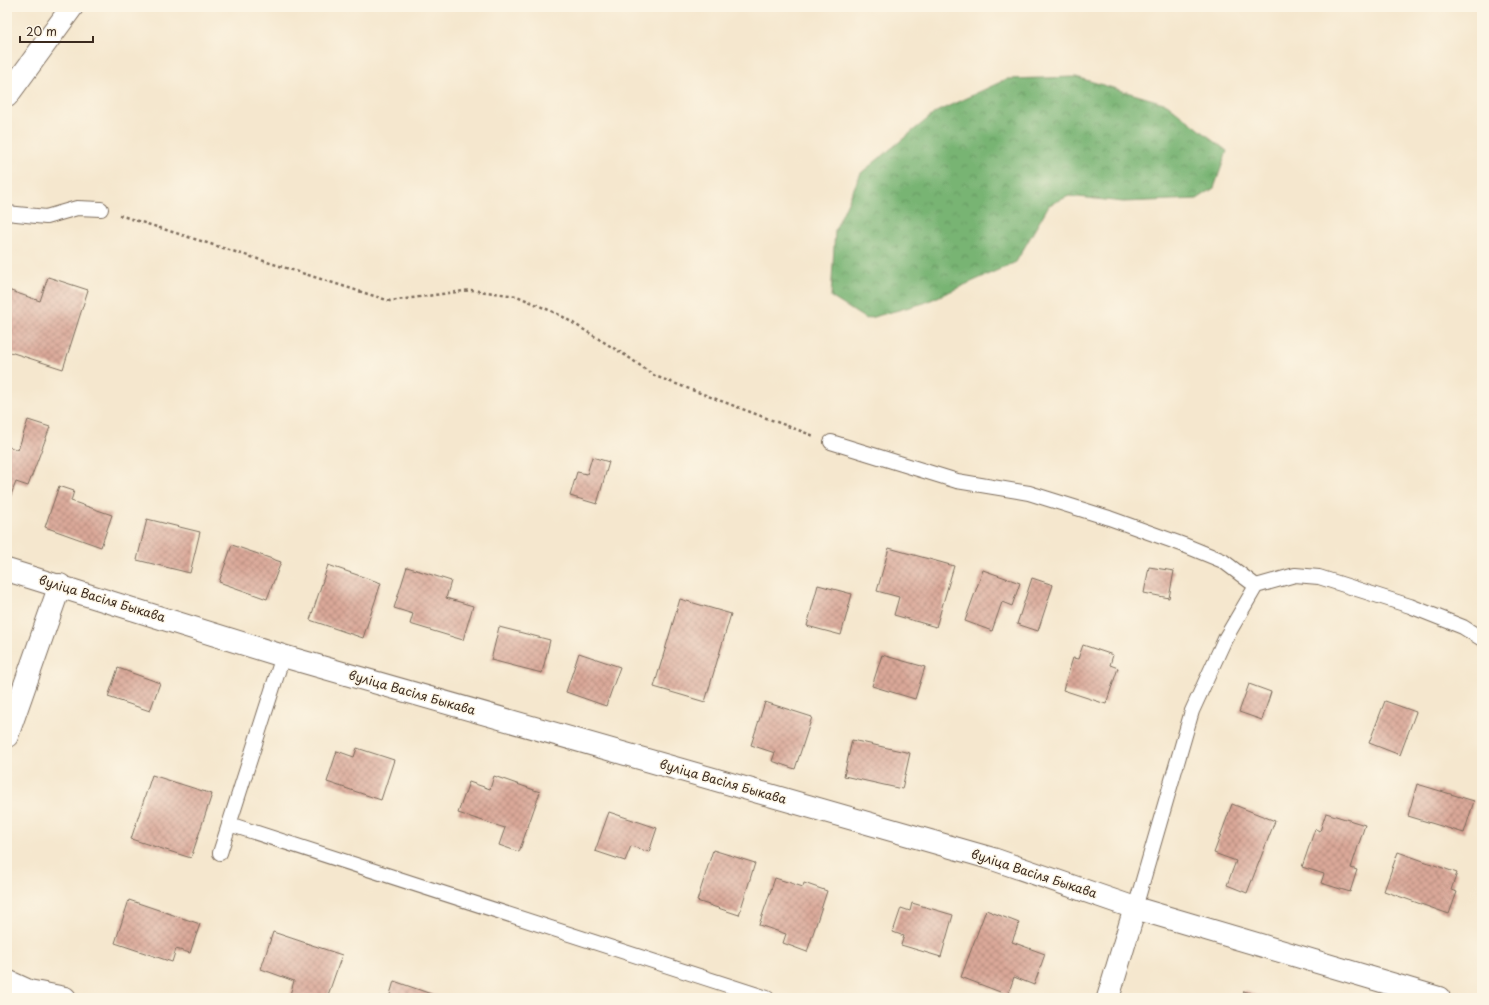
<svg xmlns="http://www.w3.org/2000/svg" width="1489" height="1005" viewBox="0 0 1489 1005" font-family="'Playpen Sans',sans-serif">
  <defs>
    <pattern id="forest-crowns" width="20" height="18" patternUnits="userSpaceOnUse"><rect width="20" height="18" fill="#78b473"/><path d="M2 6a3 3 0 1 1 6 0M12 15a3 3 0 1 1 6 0" fill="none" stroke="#64935e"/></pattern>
    <pattern id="building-cross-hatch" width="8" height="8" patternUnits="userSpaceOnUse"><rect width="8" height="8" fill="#daa899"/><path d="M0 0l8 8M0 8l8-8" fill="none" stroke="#b2897c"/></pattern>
  </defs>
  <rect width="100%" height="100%" fill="#fcf5e5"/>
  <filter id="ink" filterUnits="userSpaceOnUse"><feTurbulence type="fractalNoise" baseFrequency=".025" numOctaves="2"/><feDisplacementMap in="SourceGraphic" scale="8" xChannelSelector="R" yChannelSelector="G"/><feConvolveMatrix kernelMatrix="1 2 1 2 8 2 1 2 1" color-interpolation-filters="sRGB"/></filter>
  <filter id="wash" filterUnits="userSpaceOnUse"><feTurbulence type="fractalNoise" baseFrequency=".012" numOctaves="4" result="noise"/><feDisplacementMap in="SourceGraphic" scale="16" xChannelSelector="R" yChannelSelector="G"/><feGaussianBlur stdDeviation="0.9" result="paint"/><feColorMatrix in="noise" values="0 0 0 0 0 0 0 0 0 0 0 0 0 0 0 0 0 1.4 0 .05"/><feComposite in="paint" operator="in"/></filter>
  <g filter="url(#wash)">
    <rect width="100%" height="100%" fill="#f5e7ce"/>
    <!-- forest -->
    <path fill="url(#forest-crowns)" stroke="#5a6f48" d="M1076 77 1167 104 1227 151 1214 188 1197 199 1123 202 1069 196 1049 205 1016 262 924 303 866 319 831 297 835 230 861 173 936 112 1007 79Z"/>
    <g id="blocks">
      <!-- building -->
      <g fill="url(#building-cross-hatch)">
        <path d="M48 277 88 290 63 369 7 351 8 290 40 301Z"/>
        <path d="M28 420 50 427 28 486 16 482 7 505V446L18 450Z"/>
        <path d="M592 457 609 462 597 504 570 496 577 472 587 474Z"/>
        <path d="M59 486 74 491 71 501 112 515 101 547 45 527Z"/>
        <path d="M147 519 200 532 190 573 137 560Z"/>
        <path d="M232 545 281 562 267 599 219 582Z"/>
        <path d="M889 548 954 566 936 627 894 615 899 597 877 591Z"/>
        <path d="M328 565 381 583 363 638 310 620Z"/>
        <path d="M407 567 451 581 446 598 473 606 463 640 410 624 413 614 394 608Z"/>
        <path d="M1149 567 1174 571 1169 598 1144 593Z"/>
        <path d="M983 570 1020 583 1012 606 1002 602 992 631 965 621Z"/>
        <path d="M1032 578 1053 585 1038 631 1017 624Z"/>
        <path d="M818 585 852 594 841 635 807 626Z"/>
        <path d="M680 599 731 614 705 702 654 687Z"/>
        <path d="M499 627 550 640 542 673 491 660Z"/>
        <path d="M1083 645 1113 655 1110 665 1118 668 1106 704 1063 690 1073 658 1078 659Z"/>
        <path d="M579 653 620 667 606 706 566 692Z"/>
        <path d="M882 655 925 667 915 699 872 686Z"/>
        <path d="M118 668 160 683 150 711 108 697Z"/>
        <path d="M1249 684 1271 692 1262 720 1239 712Z"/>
        <path d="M1385 701 1416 712 1400 755 1369 743Z"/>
        <path d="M765 702 812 717 795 769 772 761 775 753 751 745Z"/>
        <path d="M852 740 910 753 902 789 844 776Z"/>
        <path d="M357 748 394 760 381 800 327 782 337 751 354 757Z"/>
        <path d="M152 775 212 794 191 858 131 839Z"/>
        <path d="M494 776 540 792 519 852 499 845 505 828 458 813 469 782 490 789Z"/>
        <path d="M1417 784 1474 801 1464 833 1408 816Z"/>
        <path d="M1232 804 1275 821 1247 893 1227 885 1236 861 1214 853Z"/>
        <path d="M609 812 657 828 649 852 631 846 625 861 595 851Z"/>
        <path d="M1326 813 1365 825 1351 868 1357 870 1350 892 1321 883 1324 874 1302 867 1315 829 1320 831Z"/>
        <path d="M713 850 755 863 739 915 697 901Z"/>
        <path d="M1398 852 1457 873 1451 890 1457 892 1449 914 1384 891Z"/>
        <path d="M775 878 803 887 804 883 827 891 807 952 783 943 786 934 759 925Z"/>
        <path d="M129 900 200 924 190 953 176 949 172 962 115 943Z"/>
        <path d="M912 903 953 915 941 957 901 945 904 936 893 932 901 908 910 911Z"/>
        <path d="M986 910 1019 923 1012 942 1045 954 1034 985 1014 977 1008 995 961 977Z"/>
        <path d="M273 932 342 955 327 998H289L294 981 261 969Z"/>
        <path d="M394 981 437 996 436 998H389Z"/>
        <path d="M1244 991 1265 998H1242Z"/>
      </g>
    </g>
  </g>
  <g filter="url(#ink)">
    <use href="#blocks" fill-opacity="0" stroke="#7c6c5c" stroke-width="1"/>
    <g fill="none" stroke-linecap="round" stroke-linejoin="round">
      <defs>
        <g id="service">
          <path d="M7 213 46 217 77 208 101 209"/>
          <path d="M831 442 957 481 1029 493 1109 518 1184 545 1223 561 1256 586"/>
          <path d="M229 824 767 998"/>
          <path d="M220 853 283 656"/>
          <path d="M1135 908 1192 711 1225 639 1256 586 1295 575 1319 577 1410 606 1463 627 1482 639"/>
        </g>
        <g id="minor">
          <path d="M7 570 283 656 993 859 1135 908 1439 998"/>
          <path d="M7 736 60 585"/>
          <path d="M7 981 29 991 65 998"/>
          <path d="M1108 998 1135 908"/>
        </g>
        <path id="tertiary" d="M7 96 72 7"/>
      </defs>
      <!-- service casing -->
      <use href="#service" stroke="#7c6c5c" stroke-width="16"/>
      <!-- minor casing -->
      <use href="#minor" stroke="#7c6c5c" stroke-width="24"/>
      <!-- tertiary casing -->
      <use href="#tertiary" stroke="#7c6c5c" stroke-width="24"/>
      <!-- path -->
      <path stroke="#7c6c5c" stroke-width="2.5" stroke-dasharray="3 3" stroke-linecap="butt" d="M119 215 390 301 471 290 517 296 560 315 628 357 655 376 814 436"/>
      <!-- service -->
      <use href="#service" stroke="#fff" stroke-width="14"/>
      <!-- minor -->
      <use href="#minor" stroke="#fff" stroke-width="22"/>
      <!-- tertiary -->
      <use href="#tertiary" stroke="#fff" stroke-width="22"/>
    </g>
  </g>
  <g text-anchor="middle" stroke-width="3" stroke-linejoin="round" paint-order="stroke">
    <!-- street labels -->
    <g font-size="12" fill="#3b2a1e" stroke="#fcf5e5">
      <text transform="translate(102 599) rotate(17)" y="4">вуліца Васіля Быкава</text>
      <text transform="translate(412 693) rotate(16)" y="4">вуліца Васіля Быкава</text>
      <text transform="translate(723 782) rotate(16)" y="4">вуліца Васіля Быкава</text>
      <text transform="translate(1034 874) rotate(18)" y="4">вуліца Васіля Быкава</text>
    </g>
  </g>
  <!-- margin -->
  <rect width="1489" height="1005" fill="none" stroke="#fcf5e5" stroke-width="24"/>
  <!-- scale -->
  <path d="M20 36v6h73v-6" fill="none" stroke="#3b2a1e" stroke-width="2"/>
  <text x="26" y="36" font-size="12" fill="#3b2a1e" stroke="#fcf5e5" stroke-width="3" paint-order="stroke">20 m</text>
</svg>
